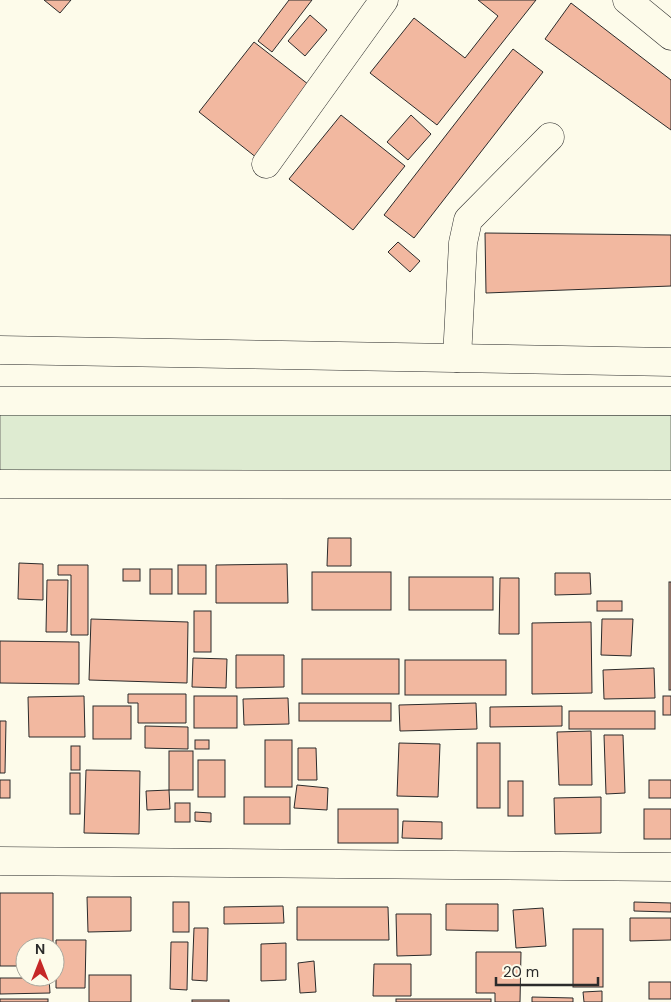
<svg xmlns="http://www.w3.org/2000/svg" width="671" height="1002" viewBox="0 0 671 1002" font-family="'DM Sans',sans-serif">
  <rect width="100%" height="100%" fill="#fdfbea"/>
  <!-- green -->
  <path fill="#deebd1" stroke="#74746e" d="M0 414 671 415V474L0 471Z"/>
  <!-- building -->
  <g fill="#f2b8a0" stroke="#2b2b2b">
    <path d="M44 0H71L60 13Z"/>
    <path d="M289 0H312L272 52 258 41Z"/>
    <path d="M478 0H536L437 125 370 73 414 18 465 58 498 16Z"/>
    <path d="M571 3 671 80V130L545 39Z"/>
    <path d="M310 15 327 30 305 56 288 41Z"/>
    <path d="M254 42 313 88 257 158 199 112Z"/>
    <path d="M513 49 543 72 414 238 384 215Z"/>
    <path d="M341 115 405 166 353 230 289 179Z"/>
    <path d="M411 115 431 134 408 160 387 142Z"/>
    <path d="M485 233 671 235V286L486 293Z"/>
    <path d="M398 242 420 261 410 272 388 252Z"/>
    <path d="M328 538H351V566H327Z"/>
    <path d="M19 563 43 564V600L18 599Z"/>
    <path d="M287 564 288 603H216V565Z"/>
    <path d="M58 565H88V635H71V575H58Z"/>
    <rect x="178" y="565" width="28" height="29"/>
    <rect x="123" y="569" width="17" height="12"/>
    <rect x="150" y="569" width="22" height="25"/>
    <rect x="312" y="572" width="79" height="38"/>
    <path d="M555 573H590L591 594 555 595Z"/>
    <rect x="409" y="577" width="84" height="33"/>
    <path d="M500 578H519V634H499Z"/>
    <path d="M47 580H68L67 632H46Z"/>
    <rect x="669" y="582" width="2" height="108"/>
    <rect x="597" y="601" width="25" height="10"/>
    <rect x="194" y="611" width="17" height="41"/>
    <path d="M91 619 188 622 187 683 89 680Z"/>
    <path d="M602 619H633L631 656 601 655Z"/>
    <path d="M591 622 592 693 532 694V623Z"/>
    <path d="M0 641 79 642V684L0 683Z"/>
    <path d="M236 655H284V687L236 688Z"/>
    <path d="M193 658 227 659 226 688 192 687Z"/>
    <rect x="302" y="659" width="97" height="35"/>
    <rect x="405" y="660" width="101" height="35"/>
    <path d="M654 668 655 698 604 699 603 670Z"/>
    <path d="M128 694H186V723H138V703H128Z"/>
    <path d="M84 696 85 737H29L28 697Z"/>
    <rect x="194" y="696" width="43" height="32"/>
    <rect x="663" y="696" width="8" height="19"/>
    <path d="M288 698 289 724 244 725 243 699Z"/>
    <rect x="299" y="703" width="92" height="18"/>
    <path d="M476 703 477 729 400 731 399 705Z"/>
    <rect x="93" y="706" width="38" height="33"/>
    <path d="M562 706V726L490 727V707Z"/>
    <rect x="569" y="711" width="86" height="18"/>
    <path d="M0 721H6L5 773H0Z"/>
    <path d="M145 726 188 727V749L145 748Z"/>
    <path d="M591 731 592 785H559L557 732Z"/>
    <path d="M604 735H623L625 793 606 794Z"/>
    <rect x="195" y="740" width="14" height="9"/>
    <rect x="265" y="740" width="27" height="47"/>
    <path d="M399 743 440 744 438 797 397 796Z"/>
    <rect x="477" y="743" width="23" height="65"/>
    <rect x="71" y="746" width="9" height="24"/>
    <path d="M298 748H316L317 780H298Z"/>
    <rect x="169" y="751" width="24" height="39"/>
    <rect x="198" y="760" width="27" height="37"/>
    <path d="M86 770 140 771 139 834 84 833Z"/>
    <rect x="70" y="773" width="10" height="41"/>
    <rect x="0" y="780" width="10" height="18"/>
    <rect x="649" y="780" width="22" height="18"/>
    <rect x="508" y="781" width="15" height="35"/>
    <path d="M297 785 328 788 327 810 294 808Z"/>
    <path d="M169 790 170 809 147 810 146 791Z"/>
    <rect x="244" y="797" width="46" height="27"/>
    <path d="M601 797V833L555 834 554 798Z"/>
    <rect x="175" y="803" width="15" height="19"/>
    <rect x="338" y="809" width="60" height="34"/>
    <rect x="644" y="809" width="27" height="30"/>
    <path d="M195 812 211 813V822L195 821Z"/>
    <path d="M403 821 442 822V839L402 838Z"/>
    <path d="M0 893H53V947H25V966H0Z"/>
    <path d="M87 897H131V931L88 932Z"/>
    <rect x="173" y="902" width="16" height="30"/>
    <path d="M634 902 671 903V912L634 911Z"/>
    <path d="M446 904H498V931L446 930Z"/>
    <path d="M283 906 284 923 224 924V907Z"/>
    <path d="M297 907H388L389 940H297Z"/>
    <path d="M543 908 546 946 516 948 513 910Z"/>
    <path d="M396 914H431V955L397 956Z"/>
    <path d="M630 918H671V940L630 941Z"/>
    <path d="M194 928H208L207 981 192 980Z"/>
    <rect x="573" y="929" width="30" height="58"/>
    <path d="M56 940H86L85 988H56Z"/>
    <path d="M171 942H188L187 990 170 989Z"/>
    <path d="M286 943V980L261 981V944Z"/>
    <path d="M476 952H521L520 1002H495V993H476Z"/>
    <path d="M314 961 316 992 300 993 298 963Z"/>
    <path d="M374 964H411V996H373Z"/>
    <rect x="89" y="975" width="42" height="27"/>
    <path d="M0 978H49L50 993 0 994Z"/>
    <rect x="649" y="982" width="22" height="17"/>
    <path d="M602 991V1002H584L583 992Z"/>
    <path d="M532 997 573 998V1002H532Z"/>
    <rect x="0" y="999" width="48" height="3"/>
    <rect x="396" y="999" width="95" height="3"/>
    <rect x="192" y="1000" width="37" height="2"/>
  </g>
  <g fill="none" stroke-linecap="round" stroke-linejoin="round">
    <defs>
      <g id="minor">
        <path d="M627 0 671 36"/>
        <path d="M266 164 384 0"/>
        <path d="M0 350 671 362"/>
        <path d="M457 358 463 243 468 220 550 137"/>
        <path d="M0 861 671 867"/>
      </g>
      <g id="major">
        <path d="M0 401H671"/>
        <path d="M0 484 671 485"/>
      </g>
    </defs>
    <!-- minor casing -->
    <use href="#minor" stroke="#2b2b2b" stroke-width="29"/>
    <!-- major casing -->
    <use href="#major" stroke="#2b2b2b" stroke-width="29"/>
    <!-- minor -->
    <use href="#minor" stroke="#fdfbea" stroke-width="28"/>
    <!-- major -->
    <use href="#major" stroke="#fdfbea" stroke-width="28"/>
  </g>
  <!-- north arrow -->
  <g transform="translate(40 962)"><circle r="24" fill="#fdfbea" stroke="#a9a89e"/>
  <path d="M0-4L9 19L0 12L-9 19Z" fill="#c62828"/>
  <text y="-8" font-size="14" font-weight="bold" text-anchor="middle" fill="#2b2b2b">N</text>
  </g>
  <!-- scale -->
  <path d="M496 977v8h102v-8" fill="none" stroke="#2b2b2b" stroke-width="2.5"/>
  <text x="503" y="977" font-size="15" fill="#2b2b2b" stroke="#fdfbea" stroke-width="4" paint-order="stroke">20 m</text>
</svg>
